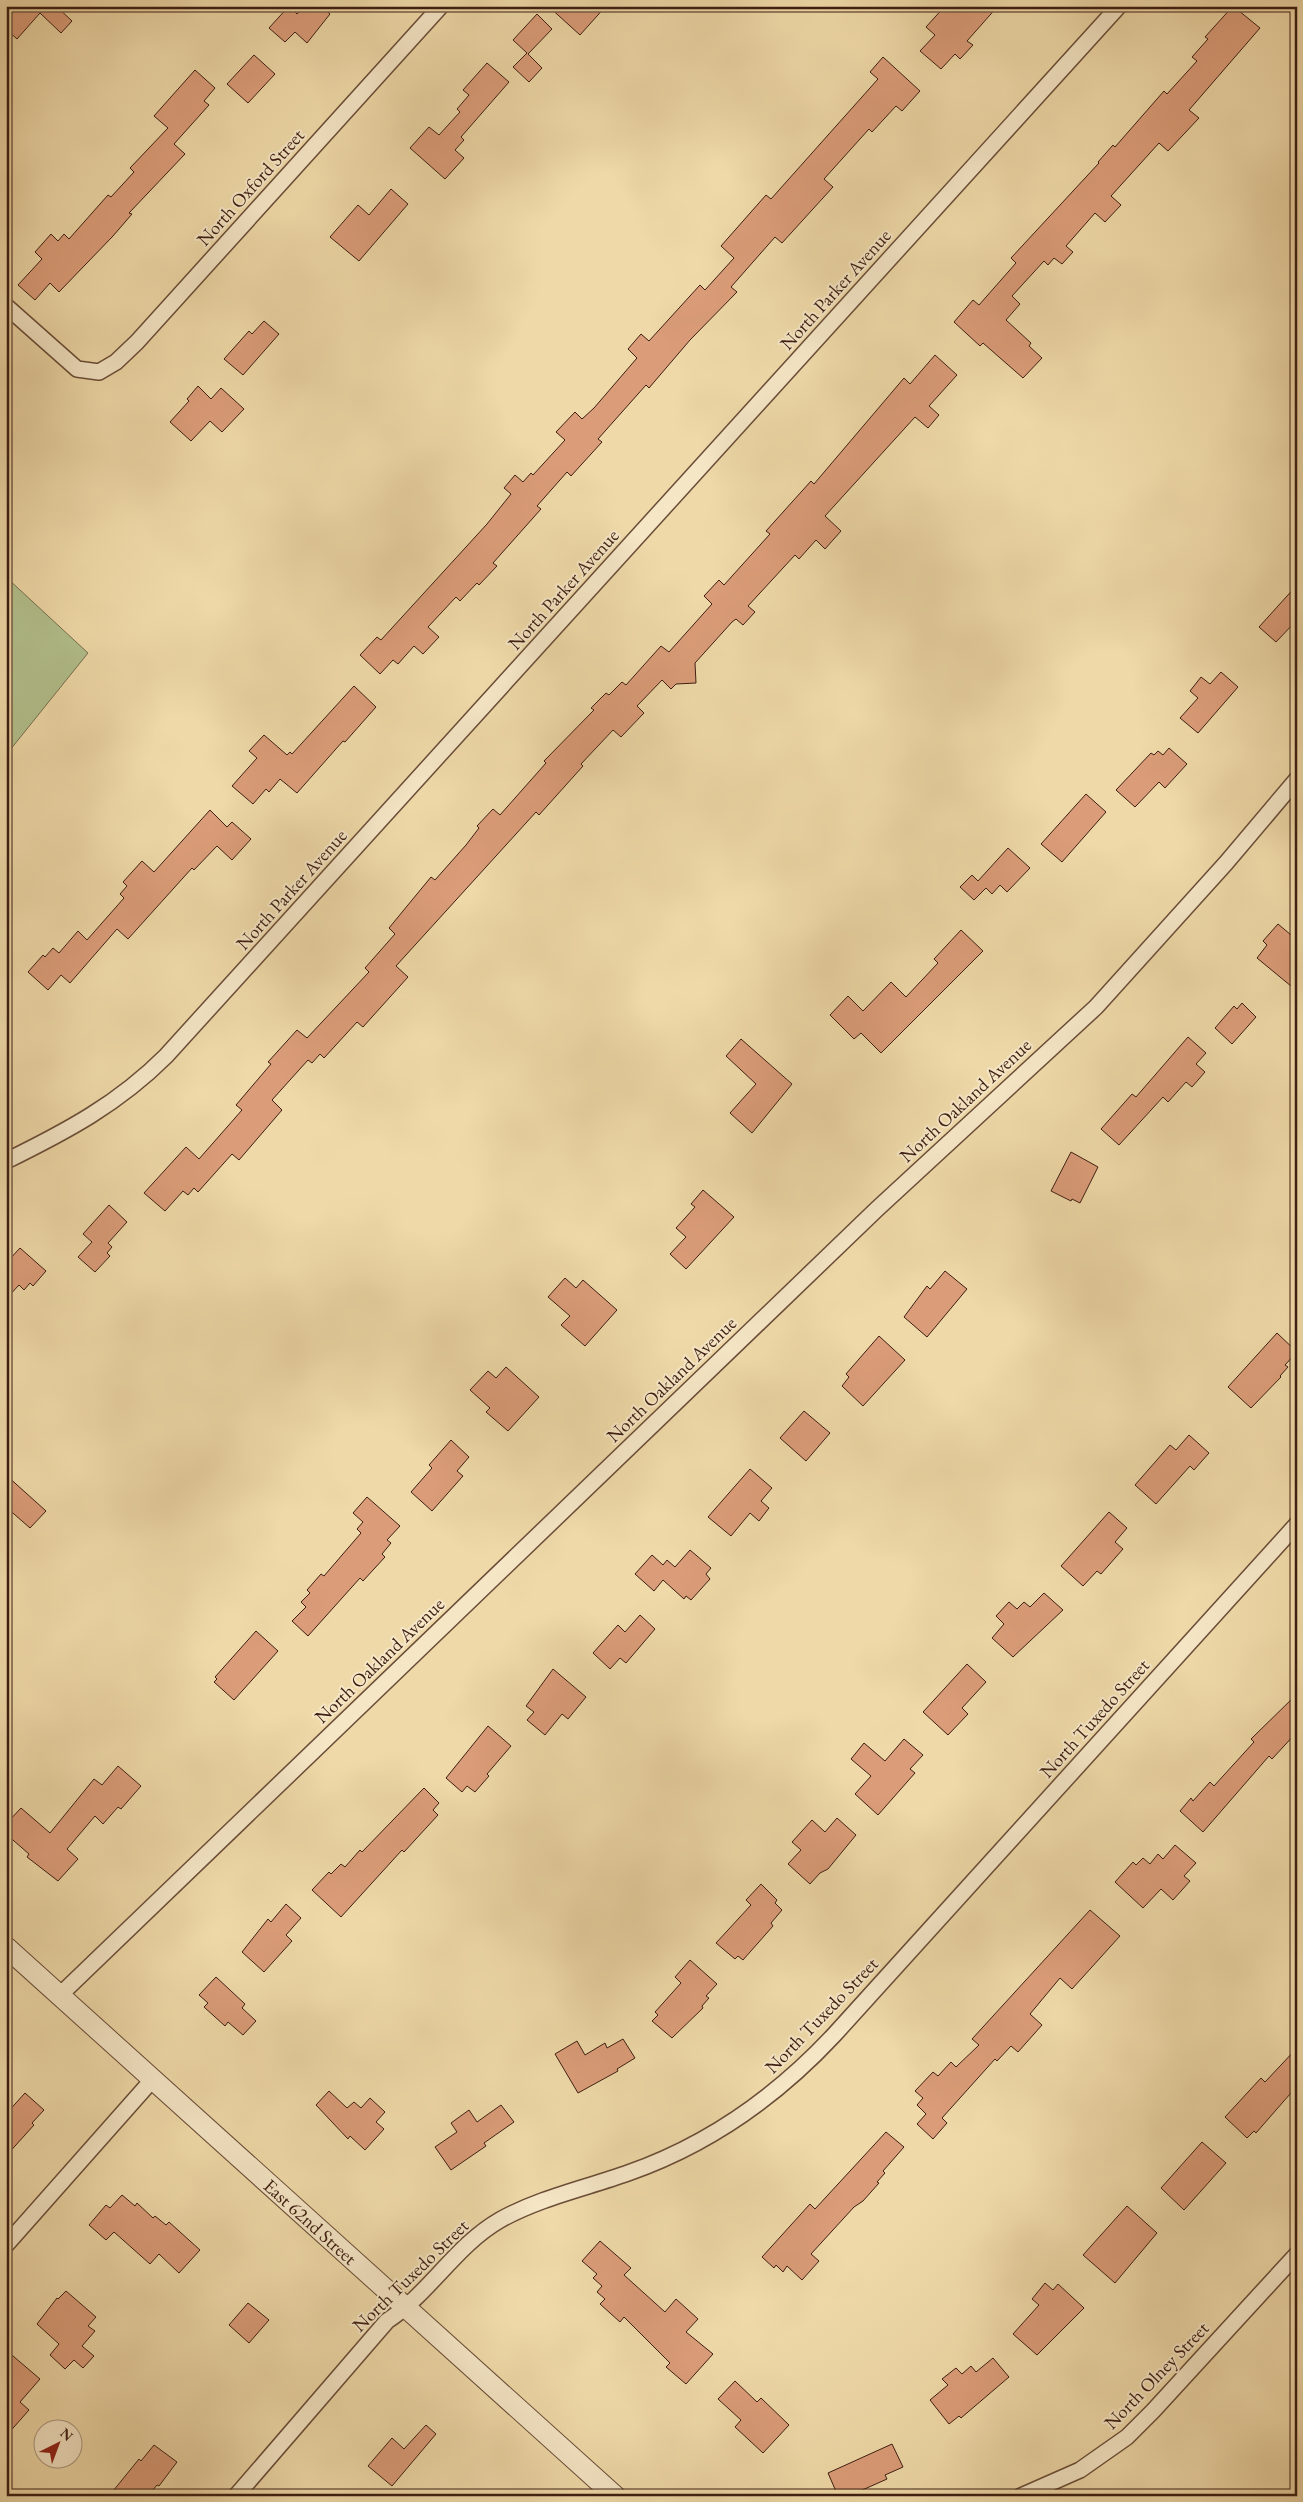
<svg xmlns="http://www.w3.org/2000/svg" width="1303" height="2502" viewBox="0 0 1303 2502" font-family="'EB Garamond',serif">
  <rect width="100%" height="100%" fill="#efd9a8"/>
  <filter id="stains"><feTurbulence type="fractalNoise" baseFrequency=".004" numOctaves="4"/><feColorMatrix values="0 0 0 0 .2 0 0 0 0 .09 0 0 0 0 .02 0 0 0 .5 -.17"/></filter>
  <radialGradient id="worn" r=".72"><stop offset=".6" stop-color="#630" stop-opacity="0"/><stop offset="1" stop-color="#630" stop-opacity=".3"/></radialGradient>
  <!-- green -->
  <path fill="#b2c08d" stroke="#786f50" d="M6 577 88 653 6 755Z"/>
  <!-- building -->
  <g fill="#db9d79" stroke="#3d1e12">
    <path d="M6 6H56L72 21 61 33 40 13 17 39 6 29Z"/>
    <path d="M289 6 297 14 304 6H321L330 14 307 43 295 32 285 42 269 28Z"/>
    <path d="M548 6H606L580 35Z"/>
    <path d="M945 6H998L967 41 973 45 960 59 955 54 941 69 920 51 935 35 926 27Z"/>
    <path d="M1233 6 1260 28 1189 110 1199 118 1168 151 1159 143 1111 196 1121 205 1105 222 1095 213 1066 246 1073 252 1062 264 1054 258 1048 265 1044 261 1012 296 1020 304 1006 320 1031 343 1029 346 1042 358 1023 378 983 343 980 346 954 322 973 300 979 305 1016 263 1011 258 1099 163 1098 162 1113 145 1115 147 1164 91 1167 94 1197 61 1192 57 1208 39 1205 37Z"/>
    <path d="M537 14 552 29 528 54 542 68 529 82 513 67 527 53 513 40Z"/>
    <path d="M254 55 275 74 248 103 227 84Z"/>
    <path d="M883 57 920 91 902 111 896 106 872 132 869 129 824 179 833 187 782 243 775 237 731 287 737 292 690 340 649 388 646 385 598 439 602 442 571 476 567 472 537 506 541 509 493 563 497 566 479 585 477 583 460 601 456 597 428 627 439 637 423 654 414 646 398 664 393 660 380 674 360 655 377 637 381 640 487 524 511 494 504 488 515 475 523 482 531 473 533 475 565 440 556 432 575 412 582 419 594 408 637 358 628 349 641 334 649 341 700 285 705 290 734 258 721 246 766 195 771 199 878 79 870 72Z"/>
    <path d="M487 63 509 82 461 137 464 140 455 150 464 158 445 179 410 148 429 127 439 135 460 112 457 109 469 95 463 90Z"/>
    <path d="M195 70 215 88 204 101 209 105 174 144 185 154 129 213 132 214 113 236 59 292 50 283 35 300 18 285 42 259 35 252 51 234 58 241 64 234 69 239 108 195 111 197 134 172 130 168 168 128 154 116Z"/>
    <path d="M391 189 408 204 359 261 330 237 358 205 369 215Z"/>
    <path d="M264 321 279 334 243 375 224 359 249 331 252 334Z"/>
    <path d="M935 355 957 375 929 406 939 415 928 428 915 417 825 516 841 531 825 549 816 540 799 559 795 555 748 606 755 612 743 625 736 619 732 622 695 663 696 683 676 684 671 689 662 680 637 706 644 713 621 737 613 730 581 764 583 766 539 815 536 812 396 966 408 977 363 1027 357 1022 324 1058 320 1054 312 1063 308 1060 272 1100 282 1110 239 1160 232 1154 198 1192 194 1188 188 1195 183 1191 165 1211 144 1193 186 1147 199 1159 242 1110 236 1105 271 1064 268 1062 297 1030 307 1038 369 972 365 968 395 934 389 928 431 877 435 880 466 845 479 828 477 826 493 809 500 815 546 763 544 761 594 710 591 708 606 693 609 695 622 682 626 685 661 646 669 652 712 604 704 596 719 580 724 585 770 534 766 531 811 481 814 484 904 378 910 384Z"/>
    <path d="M198 386 211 399 221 388 244 409 222 432 210 421 191 441 170 422 189 401 187 399Z"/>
    <path d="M1297 585V620L1276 642 1259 627Z"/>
    <path d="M1221 672 1238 687 1198 733 1180 718 1198 698 1190 691 1201 677 1210 684Z"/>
    <path d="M354 686 376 707 345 742 343 741 297 793 280 779 269 792 266 789 253 804 232 786 257 758 249 751 264 735 287 755 290 752 292 754Z"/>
    <path d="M1169 748 1187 764 1165 788 1159 782 1135 807 1116 790 1151 753 1154 755 1158 751 1163 755Z"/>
    <path d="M1086 794 1106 812 1062 862 1041 844Z"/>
    <path d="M210 810 227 827 232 822 251 839 232 860 217 846 194 870 192 868 128 939 117 929 70 983 61 975 48 990 28 972 43 955 45 957 53 948 59 953 78 931 87 940 124 898 120 894 127 886 123 882 142 861 154 872Z"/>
    <path d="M1008 848 1030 868 1007 892 1000 885 992 894 986 888 974 900 960 887 972 875 978 881Z"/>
    <path d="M1278 924 1297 940V991L1257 958 1267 945 1263 941Z"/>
    <path d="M961 930 983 951 881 1053 861 1033 854 1039 830 1015 848 996 863 1011 891 982 906 997 938 963 934 959Z"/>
    <path d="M1242 1003 1256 1017 1232 1044 1215 1028 1234 1006 1237 1009Z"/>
    <path d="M1188 1037 1206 1053 1196 1064 1205 1072 1192 1087 1186 1082 1168 1102 1163 1097 1119 1145 1101 1129 1132 1094 1136 1097Z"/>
    <path d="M741 1039 792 1084 752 1133 730 1113 756 1084 726 1056Z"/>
    <path d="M1071 1152 1098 1167 1080 1203 1072 1199 1071 1201 1051 1191Z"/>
    <path d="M703 1190 734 1217 686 1269 670 1254 686 1237 676 1228 695 1207 691 1204Z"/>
    <path d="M109 1205 127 1222 108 1243 112 1247 107 1253 110 1256 95 1272 78 1257 92 1242 83 1234Z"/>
    <path d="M20 1248 46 1271 33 1286 30 1283 24 1290 19 1285 6 1299V1263Z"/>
    <path d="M945 1271 967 1289 927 1337 904 1317 927 1286 930 1289Z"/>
    <path d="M565 1278 576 1288 583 1280 617 1310 585 1346 561 1325 570 1316 548 1297Z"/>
    <path d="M1277 1333 1297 1352 1285 1365 1288 1367 1280 1376 1281 1377 1251 1408 1228 1387Z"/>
    <path d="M879 1336 905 1360 863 1406 842 1386 849 1377 846 1374Z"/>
    <path d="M506 1367 539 1397 508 1431 486 1412 490 1408 470 1390 488 1371 496 1378Z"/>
    <path d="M804 1411 830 1433 806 1461 780 1438Z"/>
    <path d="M1189 1435 1209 1453 1194 1470 1190 1466 1156 1504 1135 1485 1170 1445 1176 1450Z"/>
    <path d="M451 1440 469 1457 457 1471 463 1476 432 1511 411 1492 432 1468 429 1465Z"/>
    <path d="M750 1469 772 1488 761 1501 769 1508 759 1521 750 1513 731 1536 708 1517Z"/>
    <path d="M6 1475 46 1511 30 1528 6 1507Z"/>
    <path d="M367 1497 400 1526 387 1540 391 1543 382 1554 385 1557 363 1581 360 1578 308 1636 292 1621 306 1607 301 1602 310 1593 307 1590 321 1574 324 1576 361 1533 357 1529 363 1522 353 1513Z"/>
    <path d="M1109 1512 1127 1528 1115 1542 1123 1549 1101 1574 1097 1571 1083 1586 1061 1566Z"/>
    <path d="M690 1550 711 1568 706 1574 710 1579 691 1600 686 1596 684 1599 663 1580 654 1591 635 1574 652 1555 663 1565 667 1560 675 1567Z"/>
    <path d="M1044 1593 1063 1610 1013 1657 992 1638 1004 1624 996 1616 1009 1602 1017 1609 1024 1602 1030 1607Z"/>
    <path d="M640 1615 655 1629 626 1663 620 1658 610 1669 593 1653 618 1625 625 1632Z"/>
    <path d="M256 1631 278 1651 234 1700 214 1682 217 1679 215 1677Z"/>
    <path d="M967 1664 986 1682 962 1708 968 1714 948 1735 923 1712Z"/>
    <path d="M553 1669 586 1697 568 1719 562 1714 545 1735 527 1720 534 1712 526 1706Z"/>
    <path d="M1297 1694V1732L1272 1759 1269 1756 1203 1832 1180 1811 1191 1798 1193 1801 1210 1782 1214 1786 1254 1742 1251 1739Z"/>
    <path d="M488 1726 511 1746 487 1774 489 1776 475 1792 467 1786 462 1792 446 1778Z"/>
    <path d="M904 1739 923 1755 910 1769 915 1773 878 1815 855 1794 871 1776 851 1759 864 1743 885 1761Z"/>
    <path d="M118 1766 141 1786 121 1809 118 1807 103 1824 95 1816 67 1849 78 1859 58 1881 27 1857 29 1854 6 1834V1824L21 1808 50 1833 94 1779 102 1785Z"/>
    <path d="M424 1788 439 1803 433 1810 438 1815 404 1852 402 1850 341 1917 312 1890 329 1872 331 1874 341 1864 345 1867 360 1850 362 1852Z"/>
    <path d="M837 1818 856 1835 828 1869 820 1873 810 1884 788 1864 801 1850 792 1842 812 1820 825 1832Z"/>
    <path d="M1175 1845 1196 1863 1184 1876 1190 1881 1173 1900 1161 1889 1143 1908 1115 1882 1133 1862 1136 1865 1143 1858 1150 1864 1158 1854 1163 1859Z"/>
    <path d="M761 1884 777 1900 775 1903 782 1910 771 1923 773 1926 743 1960 738 1956 735 1959 716 1943 751 1905 746 1900Z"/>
    <path d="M286 1904 301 1918 286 1935 292 1941 264 1972 242 1952 268 1919 271 1922Z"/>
    <path d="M1090 1910 1120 1936 1072 1989 1060 1978 1030 2014 1042 2025 1018 2052 1011 2046 997 2061 995 2059 942 2118 947 2123 933 2139 917 2124 926 2114 917 2105 923 2098 915 2091 933 2072 938 2076 951 2062 956 2067 979 2045 972 2039Z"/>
    <path d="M690 1960 717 1984 706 1996 709 1998 702 2006 703 2008 672 2038 652 2021 658 2015 655 2012 681 1983 675 1977Z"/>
    <path d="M216 1977 245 2004 242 2008 256 2021 243 2035 228 2022 225 2026 204 2007 208 2003 199 1995Z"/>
    <path d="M623 2039 635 2058 617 2069 618 2071 578 2093 555 2054 577 2041 585 2055 605 2043 607 2048Z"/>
    <path d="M1297 2048V2086L1256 2133 1254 2131 1247 2138 1225 2117 1261 2078 1265 2082Z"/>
    <path d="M329 2091 347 2108 354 2102 361 2108 370 2098 385 2112 376 2122 384 2129 365 2150 350 2136 348 2139 316 2105Z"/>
    <path d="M25 2093 44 2110 32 2123 34 2125 6 2156V2114Z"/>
    <path d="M501 2105 514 2122 484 2143 486 2146 451 2170 435 2147 457 2132 451 2123 469 2110 477 2122Z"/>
    <path d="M886 2132 904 2147 883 2171 885 2173 877 2182 879 2183 863 2201 854 2207 811 2254 819 2261 802 2280 787 2266 783 2272 776 2265 774 2268 762 2257 810 2204 815 2209Z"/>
    <path d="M1202 2142 1226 2163 1184 2210 1161 2188Z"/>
    <path d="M122 2195 135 2206 137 2203 153 2218 155 2216 166 2225 169 2222 200 2250 179 2273 159 2254 150 2264 114 2232 106 2240 89 2225 106 2205 110 2208Z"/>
    <path d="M1127 2206 1157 2233 1115 2283 1083 2255Z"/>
    <path d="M600 2241 631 2268 624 2275 665 2312 676 2299 698 2319 686 2332 713 2354 686 2384 666 2367 670 2363 624 2317 620 2322 600 2304 605 2299 597 2292 602 2286 593 2278 597 2274 582 2261Z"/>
    <path d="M1045 2283 1053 2290 1058 2284 1084 2308 1037 2355 1013 2334 1039 2305 1032 2299Z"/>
    <path d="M66 2291 96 2317 88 2326 95 2331 82 2346 94 2356 83 2368 74 2360 65 2369 50 2355 59 2344 37 2324 57 2298 58 2299Z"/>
    <path d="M248 2303 269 2320 249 2343 229 2325Z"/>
    <path d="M6 2350 40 2379 20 2402 29 2410 6 2436Z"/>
    <path d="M993 2358 1009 2377 961 2418 959 2416 949 2424 930 2400 948 2385 942 2379 956 2368 962 2374 971 2366 976 2372Z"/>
    <path d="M735 2381 757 2402 761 2398 789 2425 763 2453 735 2427 741 2420 718 2399Z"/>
    <path d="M426 2425 436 2434 392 2486 368 2466 392 2438 404 2449Z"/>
    <path d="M892 2444 903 2467 885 2475 887 2479 849 2496H838L828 2473Z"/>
    <path d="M154 2445 177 2462 159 2486 157 2485 148 2496H109L139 2459 141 2461Z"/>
  </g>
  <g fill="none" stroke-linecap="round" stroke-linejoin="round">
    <defs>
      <path id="service" d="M1047 2486 1050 2496"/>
      <g id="minor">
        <path d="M6 306 77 369 99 372 116 362 137 342 441 6"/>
        <path d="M6 1161C67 1131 118 1104 166 1056L1119 6"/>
        <path d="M60 1995 877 1209 1096 1007 1226 863 1297 779"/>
        <path d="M6 2245 153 2079"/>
        <path d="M236 2496 387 2321C430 2293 455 2246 500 2220 539 2198 586 2188 628 2173 708 2145 777 2096 834 2035L1297 1524"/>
        <path d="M1021 2496 1080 2470 1127 2437 1153 2411 1297 2254"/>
      </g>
      <g id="tertiary">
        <path id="s1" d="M6 1947 615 2496"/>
      </g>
    </defs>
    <!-- service casing -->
    <use href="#service" stroke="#6a4d38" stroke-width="10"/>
    <!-- minor casing -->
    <use href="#minor" stroke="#6a4d38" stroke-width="18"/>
    <!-- tertiary casing -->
    <use href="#tertiary" stroke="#6a4d38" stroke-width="22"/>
    <!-- service -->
    <use href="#service" stroke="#f5e6c6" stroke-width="8"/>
    <!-- minor -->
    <use href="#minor" stroke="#f5e6c6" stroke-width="15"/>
    <!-- tertiary -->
    <use href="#tertiary" stroke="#f5e6c6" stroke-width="20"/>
  </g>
  <g text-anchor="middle" stroke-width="4" stroke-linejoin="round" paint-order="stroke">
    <!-- street labels -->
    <g font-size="19" fill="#3d1e12" stroke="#f5e6c6">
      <text transform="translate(250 187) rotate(-48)" y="7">North Oxford Street</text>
      <text transform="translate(835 289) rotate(-48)" y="7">North Parker Avenue</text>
      <text transform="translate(563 589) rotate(-48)" y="7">North Parker Avenue</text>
      <text transform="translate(291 889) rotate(-48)" y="7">North Parker Avenue</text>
      <text transform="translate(965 1100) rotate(-43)" y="7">North Oakland Avenue</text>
      <text transform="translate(671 1379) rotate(-44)" y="7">North Oakland Avenue</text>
      <text transform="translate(379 1660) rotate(-44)" y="7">North Oakland Avenue</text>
      <text transform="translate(1094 1718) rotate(-48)" y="7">North Tuxedo Street</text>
      <text transform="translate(821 2015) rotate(-46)" y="7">North Tuxedo Street</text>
      <text dy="7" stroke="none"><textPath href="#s1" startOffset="410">East 62nd Street</textPath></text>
      <text transform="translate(410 2275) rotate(-44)" y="7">North Tuxedo Street</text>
      <text transform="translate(1156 2375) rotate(-46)" y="7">North Olney Street</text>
    </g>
  </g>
  <!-- margin -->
  <rect width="1303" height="2502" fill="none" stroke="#efd9a8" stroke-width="25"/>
  <rect x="8" y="8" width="1288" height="2487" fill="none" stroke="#3d1e12" stroke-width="2.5"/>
  <rect x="12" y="12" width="1278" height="2477" fill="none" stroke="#3d1e12"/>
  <!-- north arrow -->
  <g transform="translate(58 2444) rotate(42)"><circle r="24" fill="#f5e6c6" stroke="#ab967e"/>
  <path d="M0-4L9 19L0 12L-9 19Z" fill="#8f2418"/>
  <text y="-8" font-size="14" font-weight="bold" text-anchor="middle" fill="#3d1e12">N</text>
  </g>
  <rect width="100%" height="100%" filter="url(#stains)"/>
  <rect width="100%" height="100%" fill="url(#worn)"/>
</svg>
